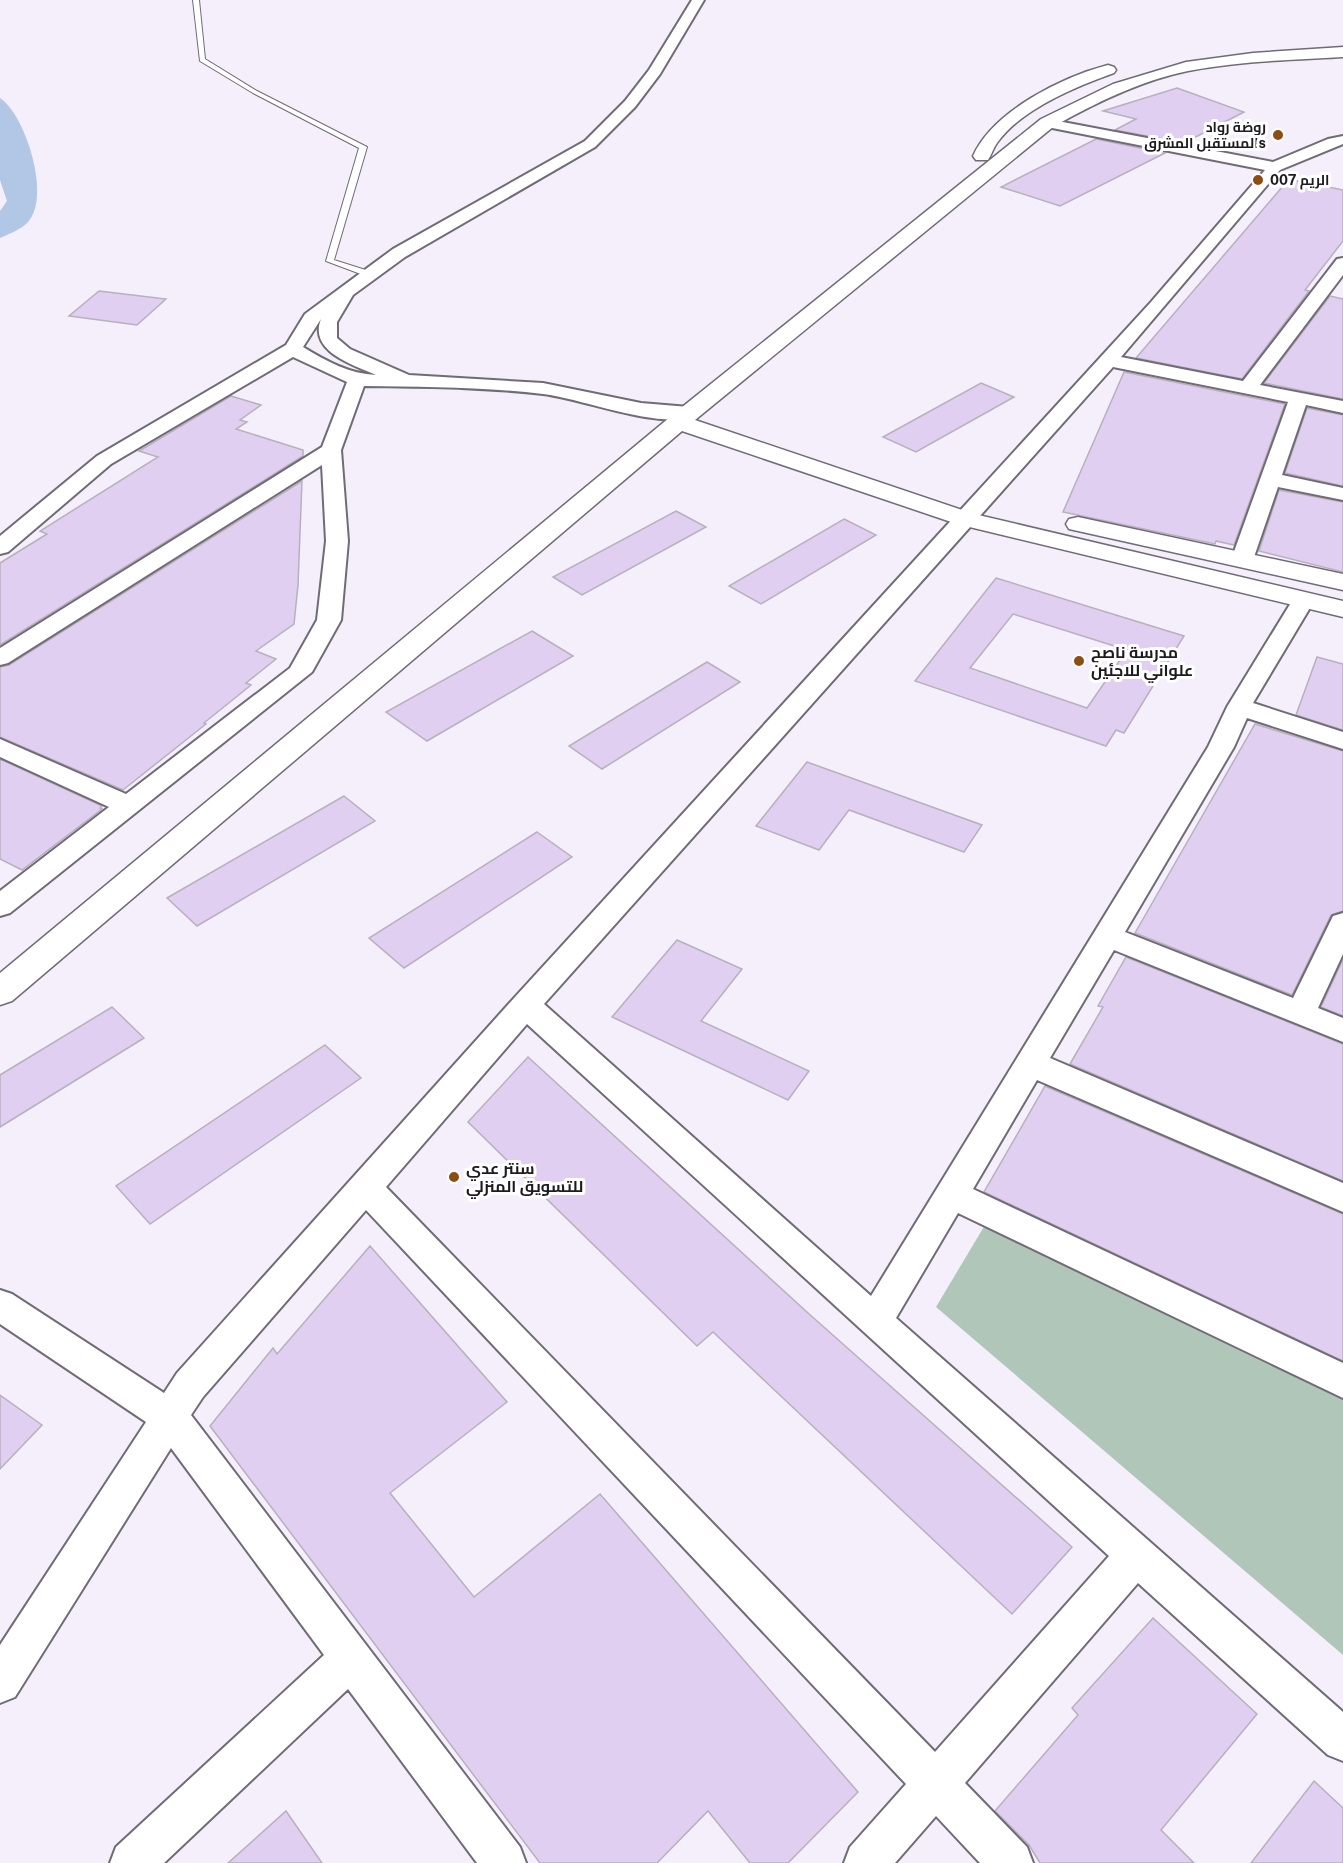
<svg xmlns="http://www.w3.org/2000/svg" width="1343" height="1863" viewBox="0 0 1343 1863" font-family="'Public Sans',Cairo,sans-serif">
  <rect width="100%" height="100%" fill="#f5effb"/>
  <!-- green -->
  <path fill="#b0c6b9" d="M985 1225 1343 1398V1655L936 1307Z"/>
  <!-- water -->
  <path fill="#b2c6e5" d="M0 98C25 114 52 197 28 222 22 229 9 234 0 238V211L7 201 0 180Z"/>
  <!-- building -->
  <g fill="#e0cff0" stroke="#b6b1bc" stroke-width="1.5" fill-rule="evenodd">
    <path d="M1177 88 1244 112 1184 143 1115 130 1136 119 1103 111Z"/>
    <path d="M1096 139 1165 153 1060 206 1001 187Z"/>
    <path d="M1289 179 1343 190V241L1305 290 1309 291 1242 379 1136 358Z"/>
    <path d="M99 291 166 299 137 325 69 316Z"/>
    <path d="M1330 296 1343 299V399L1264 383Z"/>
    <path d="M1124 372 1285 404 1234 545 1216 541 1215 544 1063 512Z"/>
    <path d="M981 383 1014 397 916 452 883 437Z"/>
    <path d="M231 396 261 405 240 420 247 422 236 429 303 450V456L0 645V563L47 534 40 531 158 457 139 451Z"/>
    <path d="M1307 408 1343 415V486L1285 473Z"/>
    <path d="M302 481 298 585 294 624 256 651 276 659 246 683 251 685 204 723 206 724 123 790 0 737V667L9 665Z"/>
    <path d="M1279 490 1343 502V572L1259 551Z"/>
    <path d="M676 511 706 527 582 595 553 577Z"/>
    <path d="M844 519 876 535 761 604 729 586Z"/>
    <path d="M996 578 1184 636 1124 733 1116 730 1106 746 915 681ZM1013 614 1127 650 1087 708 970 668Z"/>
    <path d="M532 631 573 656 427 741 386 712Z"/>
    <path d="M1317 657 1343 664V730L1296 715Z"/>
    <path d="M707 662 740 682 602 769 569 746Z"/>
    <path d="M1255 724 1343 751V911L1331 915 1292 995 1135 933Z"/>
    <path d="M0 759 102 806 100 808 102 809 22 870 0 859Z"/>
    <path d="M807 762 982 825 964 852 849 810 819 850 756 826Z"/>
    <path d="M344 796 375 821 197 926 167 898Z"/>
    <path d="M537 832 572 857 404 968 369 938Z"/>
    <path d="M677 940 742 969 701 1021 809 1071 788 1100 612 1017Z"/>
    <path d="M1126 957 1343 1044V1181L1070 1064 1103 1007 1098 1006Z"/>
    <path d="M1343 959V1016L1321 1007Z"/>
    <path d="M112 1007 144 1038 0 1127V1075Z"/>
    <path d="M325 1045 361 1078 150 1224 116 1186Z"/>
    <path d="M528 1057 808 1313 1072 1547 1012 1614 713 1332 697 1346 468 1122Z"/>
    <path d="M1045 1086 1343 1214V1361L984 1192Z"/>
    <path d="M370 1246 507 1402 390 1493 474 1597 600 1494 858 1792 788 1863H750L708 1811 657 1863H540L210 1426 273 1348 277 1354Z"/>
    <path d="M0 1395 42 1425 0 1469Z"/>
    <path d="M1153 1618 1257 1714 1161 1830 1194 1863H1040L1029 1845 995 1811 1078 1715 1072 1708Z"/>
    <path d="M1314 1781 1343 1808V1863H1251Z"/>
    <path d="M286 1811 322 1863H228Z"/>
  </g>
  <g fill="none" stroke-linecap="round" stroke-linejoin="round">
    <defs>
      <path id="lane" d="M193 0H199L205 59 257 91 367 147 334 260 372 272V276H366L326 261 359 148 253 93 200 61Z"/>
      <g id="street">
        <path d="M692 0H704L660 74 635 107 595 147 405 257 353 295 337 322V338L350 349 409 375 543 383 641 403 689 407 699 413 696 417C652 428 588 400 543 394 484 387 424 387 364 386L341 450 348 541 341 620 312 672 10 913 0 916V891L109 807 0 757V739L126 794 290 668 317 620 326 541 322 465 8 663 0 665V648L322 447 347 382 293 357 111 464 8 552 0 554V536L97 456 286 345 305 314 393 249 585 141 625 101 649 70ZM321 319C308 352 354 365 376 375 350 374 326 361 303 347Z"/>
        <path d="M1047 119 1273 162 1328 139 1343 136V144L1280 170 1121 357 1243 381 1337 259 1343 258V275L1260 385 1343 401V413L1306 405 1282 475 1343 488V500L1278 487 1253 560 1250 565H1234L1231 560 1288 402 1113 367 544 1004 871 1296 1208 747 1227 707 1292 601 1295 596H1311L1314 601 1253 703 1343 732V749L1247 718 1234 747 1125 932 1293 998 1333 916 1343 913V954L1318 1008 1343 1018V1042L1114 950 1050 1058 1343 1183V1212L1037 1080 973 1189 1343 1363V1398L958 1213 896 1318 1343 1712V1761L1328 1755 1138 1583 965 1783 1027 1847 1033 1863H980L936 1816 895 1863H844L850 1847 906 1784 366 1210 203 1397 191 1415 520 1847 526 1863H477L348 1689 164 1863H110L116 1847 324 1655 171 1448 15 1697 0 1703V1645L146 1422 0 1324V1290L12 1294 164 1393 177 1373 515 997 1151 302 1265 170 1042 126 1040 123 1042 120ZM527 1024 1109 1556 935 1752 386 1187Z"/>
      </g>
      <g id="secondary">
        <path d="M1343 47V57C1291 60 1239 61 1188 71 1140 81 1095 103 1053 127L695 420 974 514 1343 601V617L957 524 682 431 12 1001 0 1005V973L681 408 1041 119 1113 84 1186 62 1253 53Z"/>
        <path d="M1108 65 1114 67 1116 70 1114 73C1077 86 1020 110 997 143 993 148 992 154 988 160H976L973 156C993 111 1062 77 1108 65Z"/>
        <path d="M1078 517 1343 574V590L1069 529 1066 524 1069 519Z"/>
      </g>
    </defs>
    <!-- lane casing -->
    <use href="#lane" stroke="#706b75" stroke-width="2"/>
    <!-- street casing -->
    <use href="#street" stroke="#706b75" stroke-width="4"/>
    <!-- secondary casing -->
    <use href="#secondary" stroke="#706b75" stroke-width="3"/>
    <!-- lane -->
    <use href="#lane" fill="#fff" fill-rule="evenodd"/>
    <!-- street -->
    <use href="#street" fill="#fff" fill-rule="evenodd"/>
    <!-- secondary -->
    <use href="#secondary" fill="#fff" fill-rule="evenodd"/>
  </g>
  <!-- markers -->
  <g fill="#8c4d12" stroke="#fff" stroke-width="2">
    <circle cx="1278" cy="135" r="6"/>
    <circle cx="1258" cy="180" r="6"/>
    <circle cx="1079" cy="661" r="6"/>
    <circle cx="454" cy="1177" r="6"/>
  </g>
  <g text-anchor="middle" stroke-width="6" stroke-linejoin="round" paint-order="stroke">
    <!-- far-poi labels -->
    <g font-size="14" font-weight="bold" fill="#1d1b1f" stroke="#fff" text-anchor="end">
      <text x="1266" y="132">روضة رواد<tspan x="1266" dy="16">المستقبل المشرقs</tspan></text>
      <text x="1270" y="185" text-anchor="start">الريم 007</text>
    </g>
    <!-- poi labels -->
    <g font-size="16" font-weight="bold" fill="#1d1b1f" stroke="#fff" text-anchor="start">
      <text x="1091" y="658">مدرسة ناصح<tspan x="1091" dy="18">علواني للاجئين</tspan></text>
      <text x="466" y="1174">سنتر عدي<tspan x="466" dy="18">للتسويق المنزلي</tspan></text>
    </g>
  </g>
</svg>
